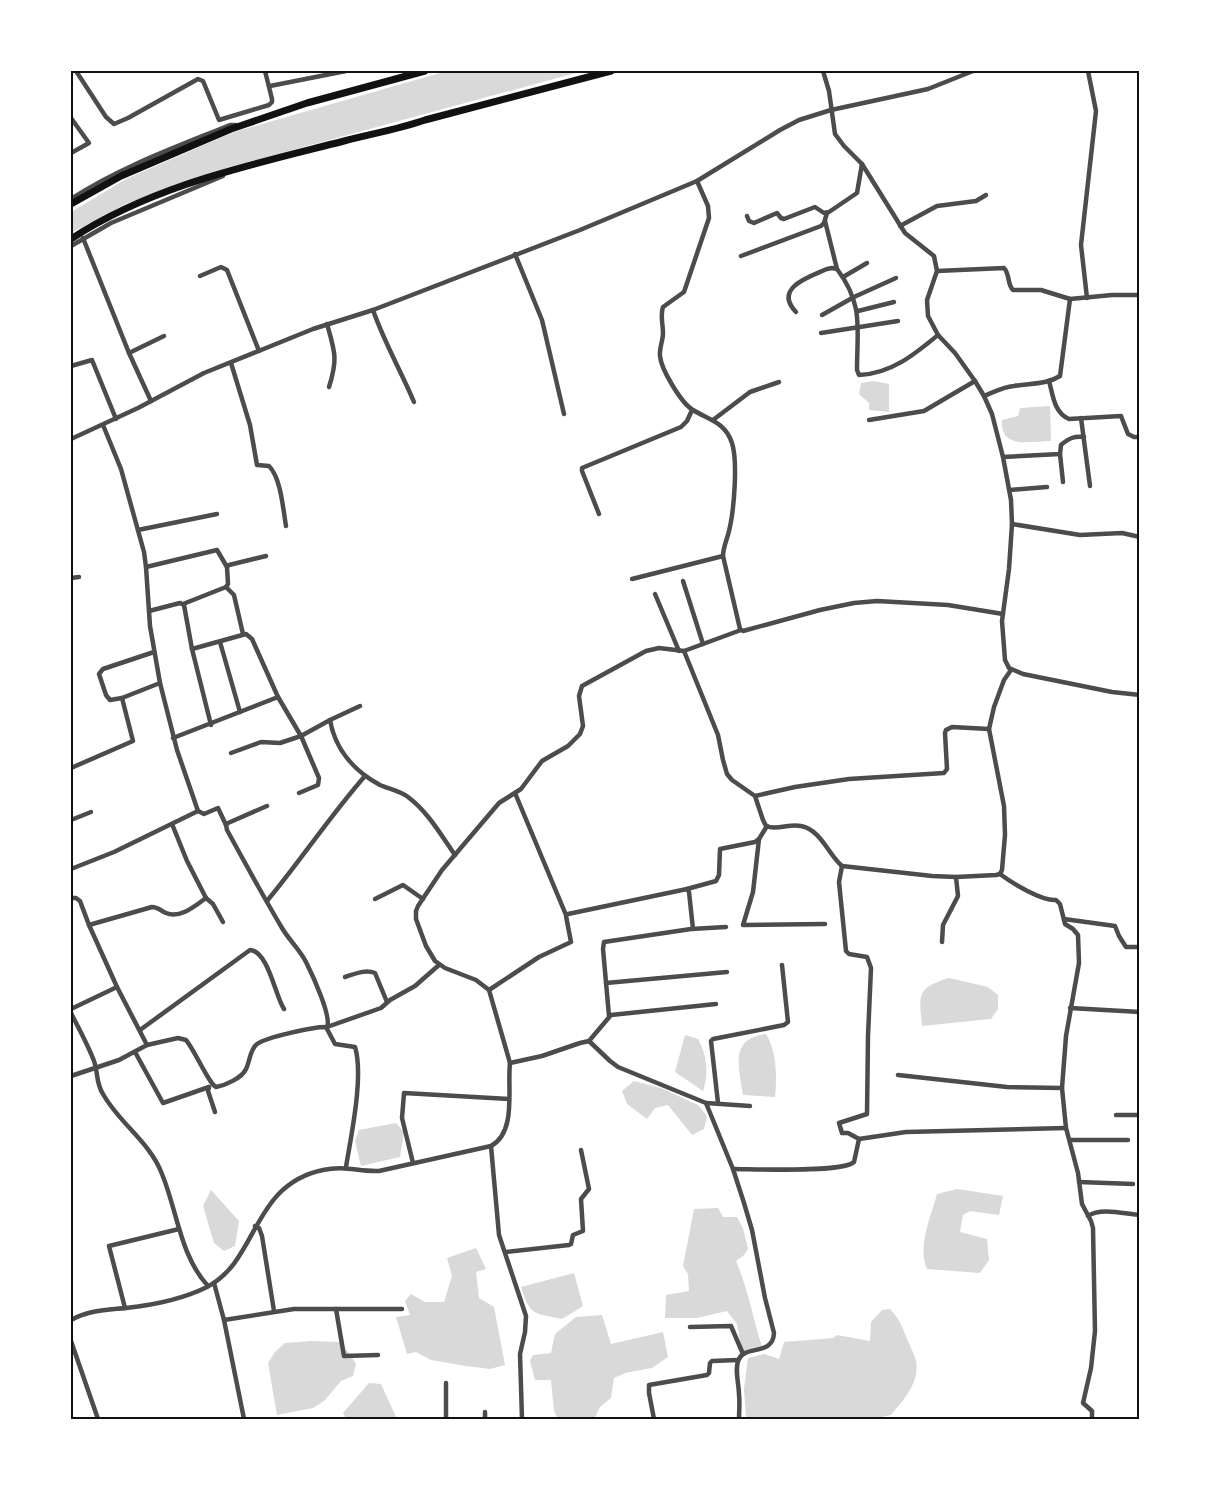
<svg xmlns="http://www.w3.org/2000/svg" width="1211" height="1490" viewBox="0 0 1211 1490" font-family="Helvetica,sans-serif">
  <rect width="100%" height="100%" fill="#fff"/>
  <!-- water -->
  <g fill="#d9d9d9">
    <path d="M447 71H583L226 168 128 203 71 233V212L126 179 234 132Z"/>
    <path d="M874 381 889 384V412L869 410V403L859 394 861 383Z"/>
    <path d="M1050 406 1051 441C1030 441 1000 450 1002 420L1018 416 1020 408Z"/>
    <path d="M949 978 988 987 998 995V1009L991 1019 922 1026C919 995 916 988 949 978Z"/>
    <path d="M766 1034C777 1052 777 1077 775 1097L743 1095C739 1068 729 1038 766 1034Z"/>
    <path d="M685 1035 698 1039C707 1055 709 1074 703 1091L675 1072Z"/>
    <path d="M634 1081 661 1088 698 1105 707 1116 704 1129 692 1135 668 1105 655 1108 647 1119 627 1104 622 1091Z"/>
    <path d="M396 1123 404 1132 400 1157 361 1166 355 1141 359 1130Z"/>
    <path d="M957 1189 1003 1196 999 1215 970 1211 963 1215 960 1232 987 1239 989 1260 980 1273 927 1269C917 1246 931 1217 937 1194Z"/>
    <path d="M211 1190 239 1221 235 1246 224 1251 214 1243 203 1206Z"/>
    <path d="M718 1208 723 1217H737L743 1228 748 1249 744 1255 736 1261C748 1289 753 1318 762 1347L742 1352 737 1324 727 1311 697 1318H665L666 1295 689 1291 688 1274 683 1266 694 1209Z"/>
    <path d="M476 1248 486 1269 476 1272 479 1298 494 1307 505 1365 490 1369 466 1366 431 1360 416 1352 407 1354 396 1317 410 1315 405 1301 411 1294 425 1302H444L452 1276 447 1258Z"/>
    <path d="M574 1273 583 1306 562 1319C534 1313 530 1316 521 1287Z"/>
    <path d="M890 1309C899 1318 903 1328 907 1339 910 1346 914 1353 916 1361 920 1382 904 1400 891 1415L870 1419H746L744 1389 748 1358 764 1354 779 1359 784 1342 833 1338 837 1335 870 1341 871 1322 882 1310Z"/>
    <path d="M602 1315 611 1344 663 1332 668 1357 652 1368 625 1373 614 1378 611 1398 600 1407 594 1419H558L554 1411 551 1380H535L530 1361 533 1355 551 1353 555 1334 576 1317Z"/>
    <path d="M311 1341 339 1342 349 1353 356 1364 353 1376 341 1381 324 1401 313 1408 277 1415 268 1363 275 1352 285 1343Z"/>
    <path d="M369 1383 381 1384 397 1419H346L343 1413Z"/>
  </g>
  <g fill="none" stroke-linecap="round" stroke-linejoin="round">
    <!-- minor -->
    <g stroke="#4c4c4c" stroke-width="4.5">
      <path d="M76 71 106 117 114 124 128 118 198 79 203 81 219 120 269 105 272 102V99L265 71"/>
      <path d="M823 71 829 91 835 134 844 146 862 164 905 233 934 256 937 271 927 300 928 316 938 335 955 353 975 381 984 396 992 414 1003 457 1011 500 1012 524 1009 569 1002 621 1005 660 1009 668 1023 674 1112 692 1140 695"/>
      <path d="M270 86 346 71"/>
      <path d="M71 118 89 143 71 153"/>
      <path d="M697 181 708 206 709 218 684 292 663 307C660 315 663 324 663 333 663 341 659 348 660 356 661 369 681 403 693 410 709 420 725 422 732 443 738 462 734 511 729 531 727 540 723 547 723 556L740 629 743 631 820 610 854 603 877 601 948 605 1003 614"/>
      <path d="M71 199C120 167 176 147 230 125H236"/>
      <path d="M747 216 749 221 754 223 777 213 781 218 784 219 815 207 824 213 829 212 857 193 862 164"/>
      <path d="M825 221 837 269"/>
      <path d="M900 226 937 206 976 201 986 195"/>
      <path d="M83 238 129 353 151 401"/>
      <path d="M71 246 111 223 223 176"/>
      <path d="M515 254 542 320 564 414"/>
      <path d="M741 256 821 226 824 223 827 213"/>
      <path d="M937 271 1004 268C1010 274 1007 284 1013 290H1041L1070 299 1060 376C1046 385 1030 383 1014 386 1003 387 994 392 984 396"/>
      <path d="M200 276 221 267 227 270 259 351"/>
      <path d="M843 277 867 263"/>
      <path d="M1087 298 1081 245 1096 111 1088 71"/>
      <path d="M1070 299 1112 295H1140"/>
      <path d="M373 310C384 342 401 371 414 402"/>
      <path d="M858 311 894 302"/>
      <path d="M796 312C773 288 809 277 827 269L832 268 837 269C864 305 857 328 857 370L859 375C891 374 915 354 938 335"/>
      <path d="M822 315 854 297 896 278"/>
      <path d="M327 324C335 352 338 359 329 387"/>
      <path d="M821 333 898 321"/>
      <path d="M129 353 164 336"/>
      <path d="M231 363 250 425 257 465 269 466C281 478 283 509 286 526"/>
      <path d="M71 366 92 360 116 419"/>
      <path d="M1049 381C1053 395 1054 413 1069 419L1121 416 1128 434 1134 437H1140"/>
      <path d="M1081 418 1090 486"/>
      <path d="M713 420 750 392 779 382"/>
      <path d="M869 420 924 411 975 381"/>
      <path d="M103 425 121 469 144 552 146 567 150 626 160 683 177 750 198 811 204 814 218 808 226 825"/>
      <path d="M71 439 138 408 204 373 313 329 373 310 580 230 697 181 780 130 799 120 831 110 928 89 973 71"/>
      <path d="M1060 454 1063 482"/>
      <path d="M1003 457 1060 454 1061 445C1069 438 1074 436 1084 437"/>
      <path d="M1010 490 1047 487"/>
      <path d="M599 514 582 471V468L681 427 687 421 692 410"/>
      <path d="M1012 524 1080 535 1122 533 1140 537"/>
      <path d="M138 530 217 514"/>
      <path d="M146 567 217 550 227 567"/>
      <path d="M71 578 79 577"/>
      <path d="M632 579 723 556"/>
      <path d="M683 581 703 644"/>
      <path d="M226 587 234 595 243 634"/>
      <path d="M655 594 679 651"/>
      <path d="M183 604 226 587 228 584 227 567 229 565 266 556"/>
      <path d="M149 611 180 603 184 605 192 649"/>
      <path d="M220 642 240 712"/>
      <path d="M684 651 718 735 723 760 727 774 732 780 755 796 763 820 766 826C777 831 789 823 801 826 821 830 828 854 842 866L932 876 956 877 996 875 1000 874 1002 870 1005 835 1004 806 989 729 994 707 1004 680 1011 670"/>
      <path d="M154 652 103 669 99 674 106 695 110 700 122 698 160 683"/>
      <path d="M278 697 301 736 319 778 318 785 299 793"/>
      <path d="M330 720C335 749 354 771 380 785 389 789 400 791 408 797 428 812 441 835 455 855"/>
      <path d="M173 738 278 697 252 639 246 634 192 649 211 725"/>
      <path d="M231 753 261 742 280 743 301 736 330 720 360 706"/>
      <path d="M71 768 133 741 122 698"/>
      <path d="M515 793 566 915"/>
      <path d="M755 796 795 787 849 779 944 773 947 769 945 733 946 730 952 727 989 729"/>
      <path d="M267 806 228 823 226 825 227 830C245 863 263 896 282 928 289 940 300 950 306 962 312 974 332 1017 327 1027"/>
      <path d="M71 820 91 812"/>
      <path d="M172 824 187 861 206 898 213 904 223 922"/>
      <path d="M759 839 753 892 743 925 825 924"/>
      <path d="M71 869 114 852 198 811"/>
      <path d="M1000 874C1012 883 1041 901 1056 900L1060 904 1065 924 1073 929 1078 935 1079 963 1066 1036 1062 1088 1066 1128 1078 1173 1082 1204 1091 1221 1093 1228 1095 1331 1091 1368 1083 1403 1092 1411V1419"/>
      <path d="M687 889 716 881 719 875 720 849 755 842 759 839 767 826"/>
      <path d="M71 898H76L80 901 89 925 117 987 147 1045 119 1060 71 1076"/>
      <path d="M375 899 403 885 423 899"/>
      <path d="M267 901C301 860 330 816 365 776"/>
      <path d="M1064 919 1115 926 1119 936 1126 947H1140"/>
      <path d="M89 925 152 907C158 907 161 911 166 913 180 919 195 906 206 898"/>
      <path d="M942 942 943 925 958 896 956 877"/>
      <path d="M345 977C355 974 365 969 375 973L387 1002"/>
      <path d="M606 983 727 972"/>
      <path d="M489 990 539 957 571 942 566 916 568 914 687 889 689 892 693 929"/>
      <path d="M1070 1008 1140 1012"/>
      <path d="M71 1009 117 987"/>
      <path d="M71 1013C79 1029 88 1045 94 1061 98 1072 96 1084 103 1094 119 1123 150 1142 162 1174 177 1210 180 1256 208 1286"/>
      <path d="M609 1016 603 949 604 942 691 929 726 927"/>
      <path d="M327 1027 381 1008 390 1000 415 986 439 965"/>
      <path d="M140 1030 250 950C268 951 275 995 284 1009"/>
      <path d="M589 1041 611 1015 716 1004"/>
      <path d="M147 1045 178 1038 186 1040C194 1049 209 1084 216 1087 226 1085 242 1078 246 1069 250 1061 250 1049 257 1044 267 1037 313 1027 326 1027L335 1044 355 1047C364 1076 351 1136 346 1167"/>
      <path d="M135 1052 163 1103 209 1087"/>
      <path d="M510 1063 489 990 476 980 445 968 435 961 426 946 416 919V911L418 906 442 870 499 803 521 789 542 761 568 746 580 734 583 726 579 696 582 686 646 651 659 648 684 651 741 630"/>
      <path d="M898 1075 1007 1087 1062 1088"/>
      <path d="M209 1087 208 1091 215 1112"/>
      <path d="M706 1103 750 1106"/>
      <path d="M718 1103 711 1041 713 1039 784 1025 788 1022 782 965"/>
      <path d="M1116 1115H1140"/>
      <path d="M859 1139 906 1132 1066 1128"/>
      <path d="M1070 1140H1128"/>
      <path d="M491 1146 499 1235 526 1316 525 1332 520 1354 522 1419"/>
      <path d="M413 1163 402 1118 404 1093 509 1099"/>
      <path d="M733 1169C754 1169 842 1173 854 1162L859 1139 848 1133H842L839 1123 867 1114 868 1036 871 968 867 957 849 954 846 951 839 882 842 866"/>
      <path d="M1079 1182 1133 1184"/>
      <path d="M1088 1216C1101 1207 1125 1214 1140 1215"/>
      <path d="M255 1226 259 1228 262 1236 274 1311"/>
      <path d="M506 1252 569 1245 571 1244 573 1235 583 1231 581 1199 589 1189 581 1150"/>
      <path d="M214 1283 224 1320 244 1419"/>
      <path d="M125 1308 109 1246 179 1229"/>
      <path d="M336 1309 344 1356 378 1355"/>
      <path d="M71 1320C89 1310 107 1310 126 1308 154 1305 181 1300 207 1287 259 1260 251 1185 323 1170 345 1165 358 1172 379 1171L491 1146C517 1132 507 1088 510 1063L542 1056 580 1043 589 1041 610 1061 618 1067 706 1103 733 1169 744 1203 752 1230 765 1298 774 1333C773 1356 745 1345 739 1359 734 1368 739 1384 739 1395 740 1403 739 1411 739 1419"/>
      <path d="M224 1320 294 1309H402"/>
      <path d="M690 1327 731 1326 743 1354"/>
      <path d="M71 1341 98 1419"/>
      <path d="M446 1383V1419"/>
      <path d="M485 1419V1412"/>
      <path d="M654 1419 649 1393V1385L707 1375 709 1373 710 1363 712 1361 738 1360"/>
    </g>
    <!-- primary -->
    <g stroke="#111" stroke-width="7">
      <path d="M71 204 121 176 231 129 307 103 425 71"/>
      <path d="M71 239C153 185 251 165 344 141 371 134 399 129 425 120L611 71"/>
    </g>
  </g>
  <!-- border -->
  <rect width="1211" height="1490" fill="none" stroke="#ffffff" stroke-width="145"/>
  <rect x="72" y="72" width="1066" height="1346" fill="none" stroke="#111" stroke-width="2"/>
</svg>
